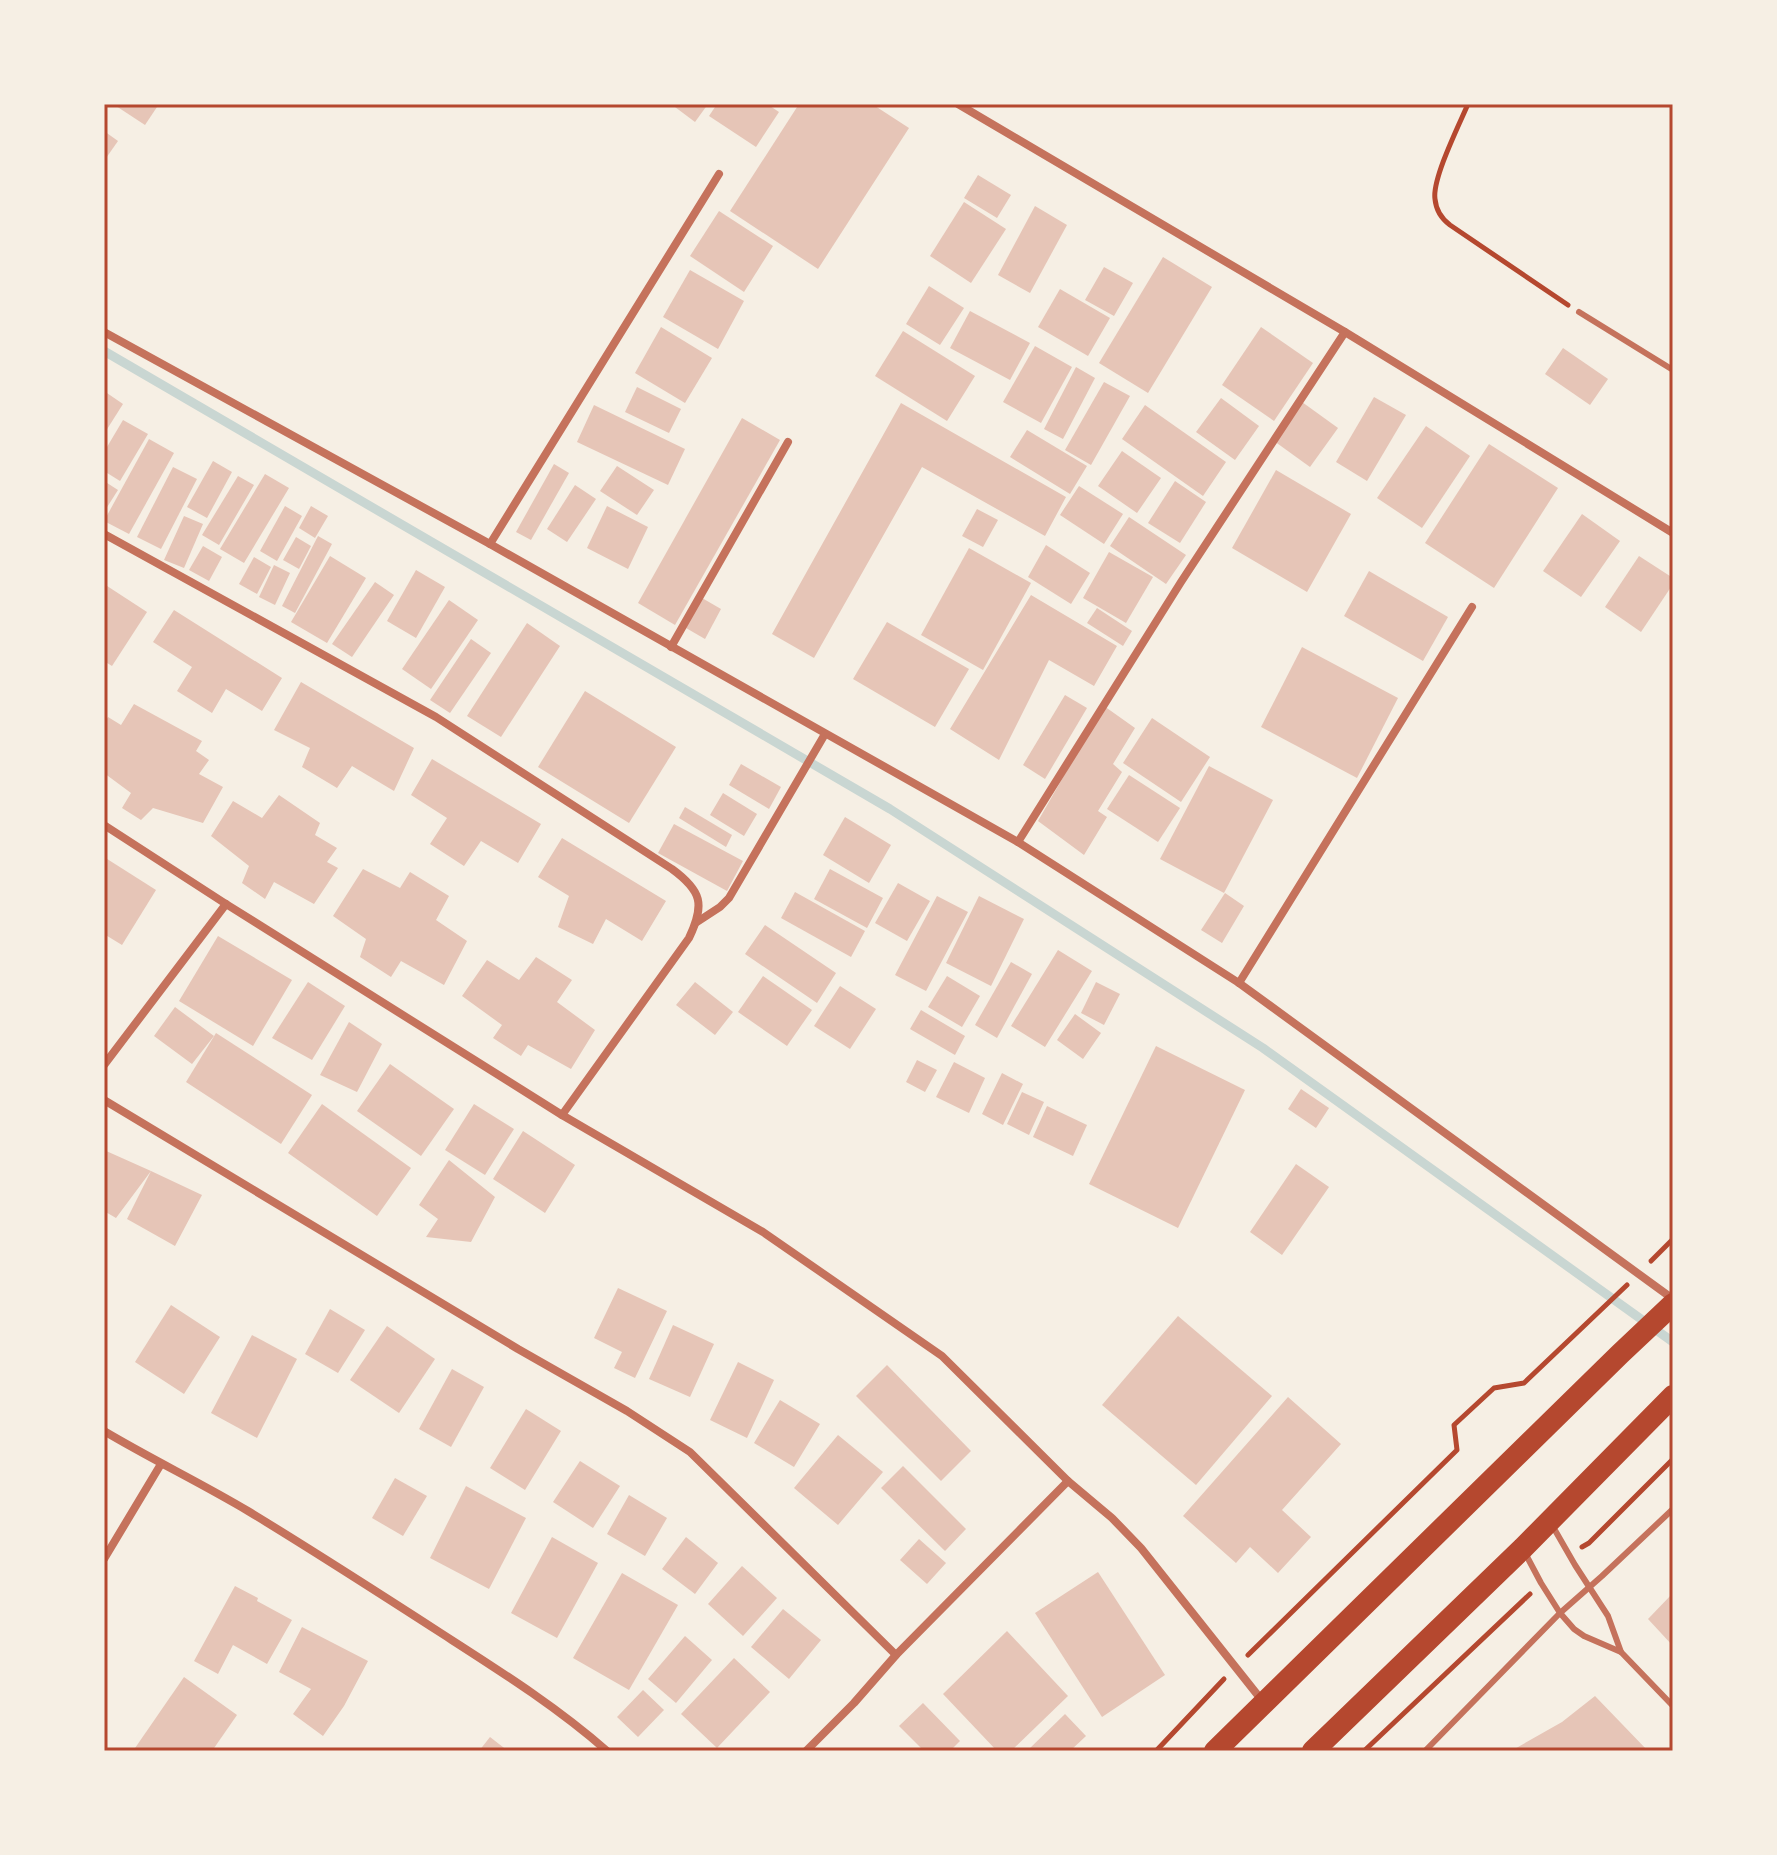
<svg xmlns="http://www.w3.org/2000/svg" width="1777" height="1855" viewBox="0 0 1777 1855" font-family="Georgia,serif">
  <rect width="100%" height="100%" fill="#f6efe4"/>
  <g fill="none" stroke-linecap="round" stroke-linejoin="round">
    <!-- stream -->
    <path stroke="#c9d6d2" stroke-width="9" d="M104 351 890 809 1263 1048 1673 1342"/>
  </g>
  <!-- building -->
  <g fill="#e6c5b7">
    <path d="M113 104H159L145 125Z"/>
    <path d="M671 104H708L695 122Z"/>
    <path d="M717 104H767L779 112 756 147 709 116Z"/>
    <path d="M799 104H872L909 128 818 269 730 211Z"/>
    <path d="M104 131 118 141 104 161Z"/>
    <path d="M978 175 1011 195 997 218 964 198Z"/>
    <path d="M964 202 1006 229 971 283 930 256Z"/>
    <path d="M1035 206 1067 225 1030 293 998 275Z"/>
    <path d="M719 211 773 246 744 292 690 256Z"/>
    <path d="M1163 257 1212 287 1148 393 1099 363Z"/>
    <path d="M1104 267 1133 283 1114 316 1085 300Z"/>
    <path d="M690 270 744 301 718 349 663 317Z"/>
    <path d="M929 286 964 308 940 345 906 324Z"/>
    <path d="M1060 289 1110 318 1088 356 1038 327Z"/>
    <path d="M970 311 1030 343 1010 380 950 348Z"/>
    <path d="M661 327 712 358 685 403 635 373Z"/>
    <path d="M1261 327 1313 363 1274 421 1222 385Z"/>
    <path d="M903 331 975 376 947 421 875 376Z"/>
    <path d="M1035 346 1072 367 1041 423 1003 402Z"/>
    <path d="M1563 348 1608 379 1590 405 1545 374Z"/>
    <path d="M1076 367 1095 378 1063 439 1044 429Z"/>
    <path d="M1104 382 1130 396 1091 465 1065 450Z"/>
    <path d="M637 387 681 409 669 433 625 412Z"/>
    <path d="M104 391 123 404 104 434Z"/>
    <path d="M1374 397 1406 415 1367 481 1336 462Z"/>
    <path d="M1221 398 1259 426 1235 460 1196 432Z"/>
    <path d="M1302 402 1338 428 1310 467 1274 441Z"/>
    <path d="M901 403 1066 497 1045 536 922 467 814 658 772 634Z"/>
    <path d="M594 405 685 449 668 485 577 442Z"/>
    <path d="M1145 405 1226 462 1203 496 1122 439Z"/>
    <path d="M742 418 780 440 675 625 638 603Z"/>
    <path d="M123 420 148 434 120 481 104 471V452Z"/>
    <path d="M1426 426 1470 456 1422 528 1377 498Z"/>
    <path d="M1027 430 1087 466 1070 494 1010 457Z"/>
    <path d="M149 439 174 453 129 534 104 521Z"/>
    <path d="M1489 444 1558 488 1494 588 1425 543Z"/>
    <path d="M1122 451 1161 478 1137 513 1098 486Z"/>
    <path d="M213 461 232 472 207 518 187 507Z"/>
    <path d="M554 464 569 473 531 540 516 532Z"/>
    <path d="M617 466 654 490 637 515 600 491Z"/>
    <path d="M173 467 197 479 161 549 137 537Z"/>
    <path d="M1276 470 1351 514 1307 592 1232 548Z"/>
    <path d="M265 474 289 488 244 563 220 549Z"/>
    <path d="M238 476 254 485 219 545 202 535Z"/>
    <path d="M104 481 118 490 104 512Z"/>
    <path d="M1175 481 1206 502 1180 543 1148 523Z"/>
    <path d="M575 485 596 499 567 542 547 529Z"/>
    <path d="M1079 486 1123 514 1104 544 1060 515Z"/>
    <path d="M285 506 302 516 277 561 260 551Z"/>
    <path d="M311 506 328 516 315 538 299 528Z"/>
    <path d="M607 506 648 527 628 569 587 548Z"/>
    <path d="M977 509 998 520 983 547 962 536Z"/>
    <path d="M1582 514 1620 541 1581 597 1543 571Z"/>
    <path d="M184 516 203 524 184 568 164 560Z"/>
    <path d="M1129 517 1186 555 1166 584 1110 546Z"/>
    <path d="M318 536 332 544 295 613 282 606Z"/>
    <path d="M296 537 311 546 299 569 283 560Z"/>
    <path d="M1046 545 1090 573 1071 604 1028 577Z"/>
    <path d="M203 546 222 557 209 581 189 570Z"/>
    <path d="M969 548 1031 583 983 670 921 635Z"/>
    <path d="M1109 552 1153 577 1126 623 1083 598Z"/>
    <path d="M330 556 366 578 327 643 291 622Z"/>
    <path d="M1639 556 1673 578V584L1641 632 1605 607Z"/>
    <path d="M254 557 271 567 257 594 239 584Z"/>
    <path d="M274 565 290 573 275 605 259 597Z"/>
    <path d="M416 570 445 587 416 638 387 621Z"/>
    <path d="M1369 571 1448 617 1423 661 1344 616Z"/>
    <path d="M375 582 394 595 352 657 332 644Z"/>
    <path d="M104 584 147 612 112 666 104 661Z"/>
    <path d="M1031 595 1117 646 1094 686 1049 660 999 760 950 729Z"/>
    <path d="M702 598 721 609 705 639 686 628Z"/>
    <path d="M449 600 478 620 431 689 402 669Z"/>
    <path d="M1097 608 1132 631 1123 646 1087 623Z"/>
    <path d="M174 610 282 678 262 711 226 689 212 713 177 691 192 667 153 642Z"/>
    <path d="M887 622 969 669 935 727 853 679Z"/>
    <path d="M527 623 560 646 501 737 467 716Z"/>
    <path d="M471 639 491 653 450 713 430 700Z"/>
    <path d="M1302 647 1398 698 1357 778 1261 727Z"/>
    <path d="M301 682 414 748 394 791 352 766 337 788 302 767 310 748 274 730Z"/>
    <path d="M585 691 676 747 629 823 538 767Z"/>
    <path d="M1065 695 1087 708 1045 779 1023 765Z"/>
    <path d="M134 704 202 741 196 751 209 760 199 774 223 787 203 823 153 808 141 820 122 808 131 793 104 773V724L108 717 121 725Z"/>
    <path d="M1104 706 1135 728 1113 764 1122 772 1098 811 1107 817 1084 855 1038 821Z"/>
    <path d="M1152 718 1210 757 1181 802 1123 763Z"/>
    <path d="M432 759 541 824 518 863 481 841 464 866 430 844 447 818 411 795Z"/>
    <path d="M741 764 781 787 769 809 729 785Z"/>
    <path d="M1209 766 1273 800 1224 893 1160 859Z"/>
    <path d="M1129 775 1180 808 1158 842 1107 809Z"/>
    <path d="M723 793 757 814 744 836 710 815Z"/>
    <path d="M279 795 320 823 315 835 337 848 327 862 338 868 314 904 274 882 265 899 242 883 249 866 211 836 233 801 262 818Z"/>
    <path d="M685 807 732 835 726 847 679 818Z"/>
    <path d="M845 817 891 845 869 883 823 855Z"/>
    <path d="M674 824 743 861 727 891 658 853Z"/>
    <path d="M562 838 666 901 642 941 606 919 593 944 558 927 569 896 538 877Z"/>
    <path d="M104 857 156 890 122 945 104 934Z"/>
    <path d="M363 869 400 888 410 872 449 896 436 920 467 941 444 985 401 961 391 977 360 957 366 939 333 916Z"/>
    <path d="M830 869 883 898 867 928 814 899Z"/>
    <path d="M898 883 930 901 907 941 875 923Z"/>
    <path d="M795 892 865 931 851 957 781 918Z"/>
    <path d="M1225 893 1244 906 1222 943 1201 930Z"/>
    <path d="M937 896 968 912 926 991 895 975Z"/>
    <path d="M979 896 1024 919 991 986 946 963Z"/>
    <path d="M765 925 836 973 817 1003 745 954Z"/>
    <path d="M218 936 292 980 253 1046 179 1001Z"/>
    <path d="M1058 950 1092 971 1045 1047 1011 1026Z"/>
    <path d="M536 957 572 980 557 1002 595 1030 571 1069 528 1045 521 1056 493 1038 502 1025 462 996 487 960 519 980Z"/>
    <path d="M1011 962 1032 974 997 1038 975 1025Z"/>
    <path d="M763 976 812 1010 787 1046 738 1012Z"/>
    <path d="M947 976 980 996 962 1027 928 1007Z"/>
    <path d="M308 982 345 1006 312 1060 272 1038Z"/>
    <path d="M695 982 733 1012 715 1035 676 1005Z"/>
    <path d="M1096 982 1120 994 1104 1025 1081 1013Z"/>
    <path d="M840 986 876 1009 850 1049 814 1026Z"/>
    <path d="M175 1007 214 1036 192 1064 154 1036Z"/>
    <path d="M921 1010 965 1036 955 1055 910 1029Z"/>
    <path d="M1075 1014 1101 1033 1083 1059 1057 1040Z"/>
    <path d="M349 1022 382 1044 357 1092 320 1075Z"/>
    <path d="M216 1033 312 1095 281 1144 186 1082Z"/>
    <path d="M1156 1046 1245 1090 1178 1228 1089 1184Z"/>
    <path d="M917 1060 937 1070 925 1092 906 1082Z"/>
    <path d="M954 1062 985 1078 969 1113 936 1097Z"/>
    <path d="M390 1064 454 1109 421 1156 357 1111Z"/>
    <path d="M1002 1073 1023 1084 1003 1125 982 1114Z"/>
    <path d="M1301 1089 1329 1108 1316 1128 1288 1109Z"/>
    <path d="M1022 1092 1044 1102 1029 1135 1007 1124Z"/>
    <path d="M322 1104 411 1168 377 1216 288 1153Z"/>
    <path d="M474 1104 514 1129 485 1175 445 1150Z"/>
    <path d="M1047 1106 1087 1125 1073 1156 1033 1137Z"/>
    <path d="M523 1131 575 1165 545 1213 493 1179Z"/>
    <path d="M104 1150 151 1171 202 1195 175 1246 127 1219 151 1171 116 1218 104 1211Z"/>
    <path d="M449 1160 495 1197 471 1242 426 1237 438 1219 419 1205Z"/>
    <path d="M1296 1164 1329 1187 1282 1255 1250 1232Z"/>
    <path d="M618 1288 667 1311 635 1378 614 1368 622 1352 594 1338Z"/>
    <path d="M171 1305 220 1337 184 1394 135 1362Z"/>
    <path d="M330 1309 365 1330 338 1373 305 1354Z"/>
    <path d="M1178 1316 1272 1396 1196 1485 1102 1405Z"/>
    <path d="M673 1325 714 1344 690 1397 649 1379Z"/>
    <path d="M387 1326 435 1359 399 1413 350 1380Z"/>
    <path d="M252 1335 297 1359 257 1438 211 1413Z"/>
    <path d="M738 1362 774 1380 747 1438 710 1420Z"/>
    <path d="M887 1365 971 1451 941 1481 856 1396Z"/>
    <path d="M452 1369 484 1387 451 1447 419 1429Z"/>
    <path d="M1288 1397 1341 1444 1282 1510 1311 1537 1278 1573 1250 1547 1236 1563 1183 1516Z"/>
    <path d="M780 1400 820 1424 794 1467 754 1443Z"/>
    <path d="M526 1409 561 1431 525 1490 490 1468Z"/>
    <path d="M838 1435 883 1472 838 1525 794 1488Z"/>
    <path d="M580 1461 620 1486 593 1528 553 1502Z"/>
    <path d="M903 1466 966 1529 945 1551 881 1488Z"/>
    <path d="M395 1478 427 1496 403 1536 372 1518Z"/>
    <path d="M466 1486 526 1518 489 1589 430 1558Z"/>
    <path d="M629 1495 667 1518 645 1556 607 1534Z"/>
    <path d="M552 1537 598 1563 557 1638 511 1613Z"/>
    <path d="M686 1537 718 1563 695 1594 662 1569Z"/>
    <path d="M919 1539 946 1563 927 1584 900 1560Z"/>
    <path d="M742 1566 777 1598 743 1636 708 1604Z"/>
    <path d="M1098 1572 1165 1675 1102 1717 1035 1613Z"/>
    <path d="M622 1573 678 1605 629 1690 573 1658Z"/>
    <path d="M235 1586 258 1598 257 1601 292 1620 267 1664 233 1645 218 1674 194 1661Z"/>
    <path d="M1673 1593V1646L1648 1619Z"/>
    <path d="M783 1609 821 1640 789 1679 751 1647Z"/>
    <path d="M302 1627 368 1661 344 1706 323 1736 293 1714 311 1689 279 1672Z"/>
    <path d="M1007 1631 1068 1696 1011 1751H997L943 1694Z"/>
    <path d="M685 1636 712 1660 676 1703 648 1679Z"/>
    <path d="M734 1658 770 1692 717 1748 681 1714Z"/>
    <path d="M184 1677 237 1715 212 1751H133Z"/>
    <path d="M643 1690 664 1710 638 1737 617 1717Z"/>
    <path d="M1595 1696 1648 1751H1511L1562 1722Z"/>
    <path d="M923 1703 960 1741 950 1751H924L899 1726Z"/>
    <path d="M1065 1714 1086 1736 1070 1751H1027Z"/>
    <path d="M490 1737 508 1751H479Z"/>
  </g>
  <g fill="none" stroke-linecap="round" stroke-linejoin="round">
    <!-- path -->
    <g stroke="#b5482f" stroke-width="5">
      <path d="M1468 104C1459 125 1432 179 1435 199 1436 210 1442 219 1450 225L1568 305"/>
      <path d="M1651 1261 1673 1239"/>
      <path d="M1582 1547 1589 1543 1673 1459"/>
      <path d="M1248 1655 1457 1450 1454 1425 1494 1388 1524 1383 1627 1285"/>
      <path d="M1156 1751 1224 1679"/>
      <path d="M1364 1751 1530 1594"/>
    </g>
    <!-- service -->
    <g stroke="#c5725c" stroke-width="6">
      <path d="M1579 312 1673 370"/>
      <path d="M1552 1525 1575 1565 1608 1616 1621 1652"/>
      <path d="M1524 1551 1541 1583 1560 1613 1574 1629 1584 1636 1621 1652 1673 1706"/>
      <path d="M1425 1751 1560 1613 1602 1576 1673 1509"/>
    </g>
    <!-- minor -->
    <g stroke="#c5725c" stroke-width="8">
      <path d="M958 104 1345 332 1673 533"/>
      <path d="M104 332 490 544 1018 842 1239 983 1673 1299"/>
      <path d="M104 534 436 717 672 869C702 891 705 904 689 938L562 1115"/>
      <path d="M490 544 719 174"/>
      <path d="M671 647 788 442"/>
      <path d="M104 825 226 904 562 1115 763 1232 942 1356 1068 1481 1112 1518 1141 1548 1264 1703"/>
      <path d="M1018 842 1181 582 1345 332"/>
      <path d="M697 922 720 907 729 898 825 734"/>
      <path d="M1239 983 1472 607"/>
      <path d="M104 1065 226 904"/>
      <path d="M104 1100 518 1349 627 1411 690 1452 896 1655"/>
      <path d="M104 1431C151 1459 201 1483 248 1511 314 1551 379 1593 444 1635 500 1671 557 1707 607 1751"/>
      <path d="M104 1559 161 1464"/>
      <path d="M806 1751 854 1703 896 1655 1068 1481"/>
    </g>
    <!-- trunk -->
    <g stroke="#b5482f" stroke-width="22">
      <path d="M1215 1751 1620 1354 1673 1304"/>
      <path d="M1313 1751 1523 1548 1673 1396"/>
    </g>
  </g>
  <!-- border -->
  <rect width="1777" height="1855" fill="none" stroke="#f6efe4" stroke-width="212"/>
  <rect x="106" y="106" width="1565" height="1643" fill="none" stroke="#b5482f" stroke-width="3"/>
</svg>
